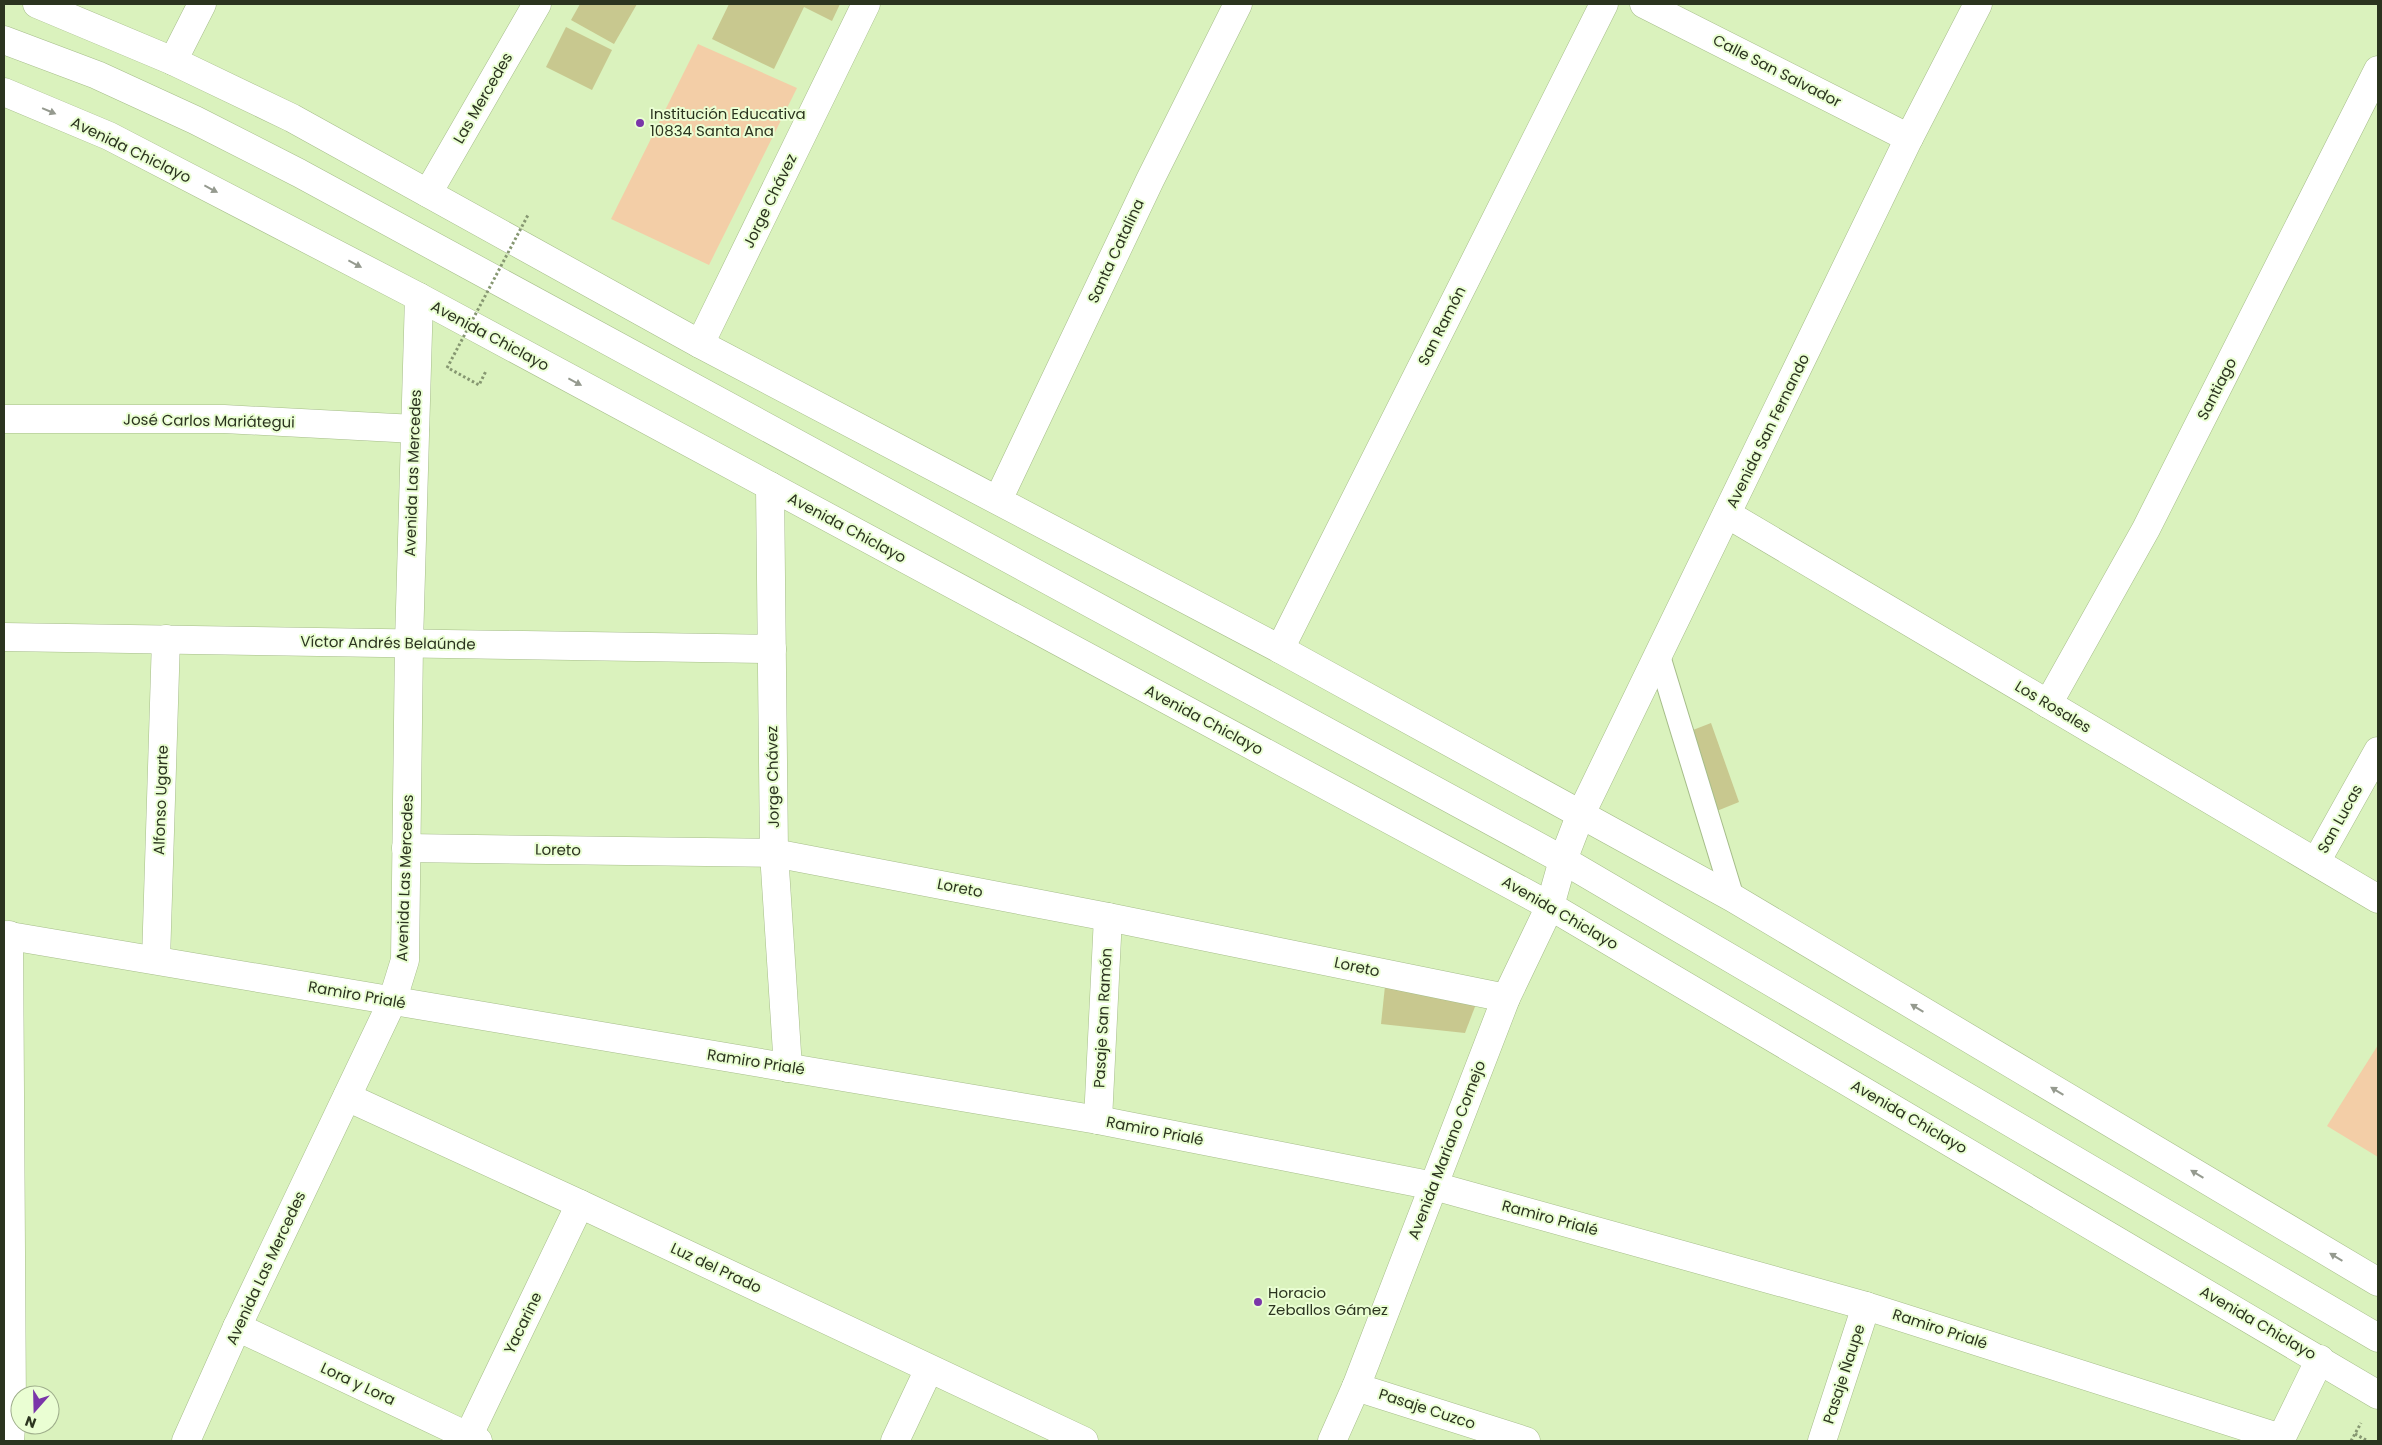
<svg xmlns="http://www.w3.org/2000/svg" width="2382" height="1445" viewBox="0 0 2382 1445" font-family="Poppins,sans-serif">
  <rect width="100%" height="100%" fill="#daf2bd"/>
  <!-- garden -->
  <g fill="#f3cea7">
    <path d="M698 44 797 88 709 265 611 219Z"/>
    <path d="M2378 1045V1157L2327 1126Z"/>
  </g>
  <!-- building -->
  <g fill="#c8c88f">
    <path d="M580 4H637L614 44 571 20Z"/>
    <path d="M729 4H840L832 21 804 7 774 69 712 39Z"/>
    <path d="M566 27 612 50 592 90 546 67Z"/>
    <path d="M1711 723 1739 802 1702 817 1675 737Z"/>
    <path d="M1385 986 1476 1004 1465 1033 1381 1024Z"/>
  </g>
  <g fill="none" stroke-linecap="round" stroke-linejoin="round">
    <defs>
      <path id="service" d="M1659 656 1733 898"/>
      <g id="minor">
        <path d="M1644 4 1909 138"/>
        <path d="M173 61 202 4"/>
        <path d="M428 193 537 4"/>
        <path d="M700 344 866 4"/>
        <path d="M4 419H224L415 429"/>
        <path d="M770 486 774 853 788 1068"/>
        <path d="M998 500 1150 180 1238 4"/>
        <path d="M1727 514 2378 899"/>
        <path d="M4 637 772 649"/>
        <path d="M1280 649 1604 4"/>
        <path d="M2048 704 2146 529 2378 70"/>
        <path d="M406 848 774 853 1108 917 1506 998"/>
        <path d="M2316 862 2378 751"/>
        <path d="M4 935 1098 1120 1434 1186 1866 1306 2281 1438"/>
        <path d="M9 935 12 1412 10 1441"/>
        <path d="M156 960 166 639"/>
        <path d="M347 1097 580 1204 1084 1441"/>
        <path d="M1098 1120 1108 917"/>
        <path d="M237 1327 478 1441"/>
        <path d="M1356 1387 1526 1441"/>
        <path d="M186 1441 237 1327 392 1002 405 960 409 643 419 297"/>
        <path d="M466 1441 580 1204"/>
        <path d="M895 1441 929 1369"/>
        <path d="M1332 1441 1356 1387 1506 998 1550 906"/>
        <path d="M1822 1441 1866 1306"/>
      </g>
      <g id="tertiary">
        <path d="M4 40 97 75 195 120 299 173 1563 860 2378 1338"/>
        <path d="M1550 906 1563 860 1580 816 1909 138 1978 4"/>
        <path d="M2280 1441 2320 1359"/>
      </g>
      <g id="primary">
        <path d="M37 4 173 61 292 118 700 344 1280 649 1733 898 2378 1282"/>
        <path d="M4 92 109 136 419 297 1550 906 2378 1395"/>
      </g>
    </defs>
    <!-- service casing -->
    <use href="#service" stroke="#a6bd8a" stroke-width="24"/>
    <!-- minor casing -->
    <use href="#minor" stroke="#a6bd8a" stroke-width="29"/>
    <!-- tertiary casing -->
    <use href="#tertiary" stroke="#a6bd8a" stroke-width="29"/>
    <!-- primary casing -->
    <use href="#primary" stroke="#a6bd8a" stroke-width="29"/>
    <!-- path -->
    <g stroke="#869771" stroke-width="3" stroke-dasharray="2.5 2.5" stroke-linecap="butt">
      <path d="M450 369 479 385 486 371"/>
      <path d="M2355 1434 2368 1441"/>
      <path d="M2351 1441 2361 1423"/>
    </g>
    <!-- service -->
    <use href="#service" stroke="#fff" stroke-width="22"/>
    <!-- minor -->
    <use href="#minor" stroke="#fff" stroke-width="28"/>
    <!-- tertiary -->
    <use href="#tertiary" stroke="#fff" stroke-width="28"/>
    <!-- primary -->
    <use href="#primary" stroke="#fff" stroke-width="28"/>
    <!-- path-bridge -->
    <path stroke="#869771" stroke-width="3" stroke-dasharray="2.5 2.5" stroke-linecap="butt" d="M447 368 528 215"/>
  </g>
  <!-- one-way arrows -->
  <defs><path id="oneway-solid" d="M-6-.8H1V-3.2L6.5 0L1 3.2V.8H-6Z" transform="scale(1.25)"/></defs>
  <g fill="#959a8f">
    <use href="#oneway-solid" transform="translate(49 111) rotate(23)"/>
    <use href="#oneway-solid" transform="translate(211 189) rotate(28)"/>
    <use href="#oneway-solid" transform="translate(355 264) rotate(28)"/>
    <use href="#oneway-solid" transform="translate(575 382) rotate(28)"/>
    <use href="#oneway-solid" transform="translate(1917 1008) rotate(-149)"/>
    <use href="#oneway-solid" transform="translate(2057 1091) rotate(-149)"/>
    <use href="#oneway-solid" transform="translate(2197 1174) rotate(-149)"/>
    <use href="#oneway-solid" transform="translate(2336 1257) rotate(-149)"/>
  </g>
  <!-- markers -->
  <g fill="#7a36a9" stroke="#eafed3" stroke-width="2">
    <circle cx="640" cy="123" r="5"/>
    <circle cx="1258" cy="1302" r="5"/>
  </g>
  <g text-anchor="middle" stroke-width="4" stroke-linejoin="round" paint-order="stroke">
    <!-- street labels -->
    <g font-size="15" fill="#2b341f" stroke="#eafed3">
      <text transform="translate(1777 71) rotate(27)" y="5">Calle San Salvador</text>
      <text transform="translate(483 98) rotate(-60)" y="5">Las Mercedes</text>
      <text transform="translate(131 150) rotate(26)" y="5">Avenida Chiclayo</text>
      <text transform="translate(770 201) rotate(-64)" y="5">Jorge Chávez</text>
      <text transform="translate(1116 251) rotate(-65)" y="5">Santa Catalina</text>
      <text transform="translate(1442 326) rotate(-63)" y="5">San Ramón</text>
      <text transform="translate(490 336) rotate(28)" y="5">Avenida Chiclayo</text>
      <text transform="translate(2217 389) rotate(-63)" y="5">Santiago</text>
      <text transform="translate(209 421) rotate(1)" y="5">José Carlos Mariátegui</text>
      <text transform="translate(1768 431) rotate(-64)" y="5">Avenida San Fernando</text>
      <text transform="translate(413 473) rotate(-88)" y="5">Avenida Las Mercedes</text>
      <text transform="translate(847 528) rotate(28)" y="5">Avenida Chiclayo</text>
      <text transform="translate(388 643) rotate(1)" y="5">Víctor Andrés Belaúnde</text>
      <text transform="translate(2053 707) rotate(31)" y="5">Los Rosales</text>
      <text transform="translate(1204 720) rotate(28)" y="5">Avenida Chiclayo</text>
      <text transform="translate(773 777) rotate(-91)" y="5">Jorge Chávez</text>
      <text transform="translate(161 800) rotate(-88)" y="5">Alfonso Ugarte</text>
      <text transform="translate(2340 819) rotate(-61)" y="5">San Lucas</text>
      <text transform="translate(558 850) rotate(1)" y="5">Loreto</text>
      <text transform="translate(405 878) rotate(-88)" y="5">Avenida Las Mercedes</text>
      <text transform="translate(960 888) rotate(11)" y="5">Loreto</text>
      <text transform="translate(1560 913) rotate(30)" y="5">Avenida Chiclayo</text>
      <text transform="translate(1357 967) rotate(12)" y="5">Loreto</text>
      <text transform="translate(357 995) rotate(10)" y="5">Ramiro Prialé</text>
      <text transform="translate(1103 1018) rotate(-87)" y="5">Pasaje San Ramón</text>
      <text transform="translate(756 1062) rotate(9)" y="5">Ramiro Prialé</text>
      <text transform="translate(1909 1117) rotate(30)" y="5">Avenida Chiclayo</text>
      <text transform="translate(1155 1131) rotate(11)" y="5">Ramiro Prialé</text>
      <text transform="translate(1447 1150) rotate(-69)" y="5">Avenida Mariano Cornejo</text>
      <text transform="translate(1550 1218) rotate(15)" y="5">Ramiro Prialé</text>
      <text transform="translate(266 1268) rotate(-65)" y="5">Avenida Las Mercedes</text>
      <text transform="translate(716 1268) rotate(25)" y="5">Luz del Prado</text>
      <text transform="translate(523 1323) rotate(-64)" y="5">Yacarine</text>
      <text transform="translate(2258 1323) rotate(30)" y="5">Avenida Chiclayo</text>
      <text transform="translate(1940 1329) rotate(18)" y="5">Ramiro Prialé</text>
      <text transform="translate(1844 1374) rotate(-72)" y="5">Pasaje Ñaupe</text>
      <text transform="translate(358 1384) rotate(25)" y="5">Lora y Lora</text>
      <text transform="translate(1427 1409) rotate(18)" y="5">Pasaje Cuzco</text>
    </g>
    <!-- poi labels -->
    <g font-size="15" fill="#2b341f" stroke="#eafed3" text-anchor="start">
      <text x="650" y="119">Institución Educativa<tspan x="650" dy="17">10834 Santa Ana</tspan></text>
      <text x="1268" y="1298">Horacio<tspan x="1268" dy="17">Zeballos Gámez</tspan></text>
    </g>
  </g>
  <!-- border -->
  <rect width="2382" height="1445" fill="none" stroke="#2b341f" stroke-width="10"/>
  <!-- north arrow -->
  <g transform="translate(35 1410) rotate(200)"><circle r="24" fill="#eafed3" stroke="#9ead8b"/>
  <path d="M0-4L9 19L0 12L-9 19Z" fill="#7a36a9"/>
  <text y="-8" font-size="14" font-weight="bold" text-anchor="middle" fill="#2b341f">N</text>
  </g>
</svg>
